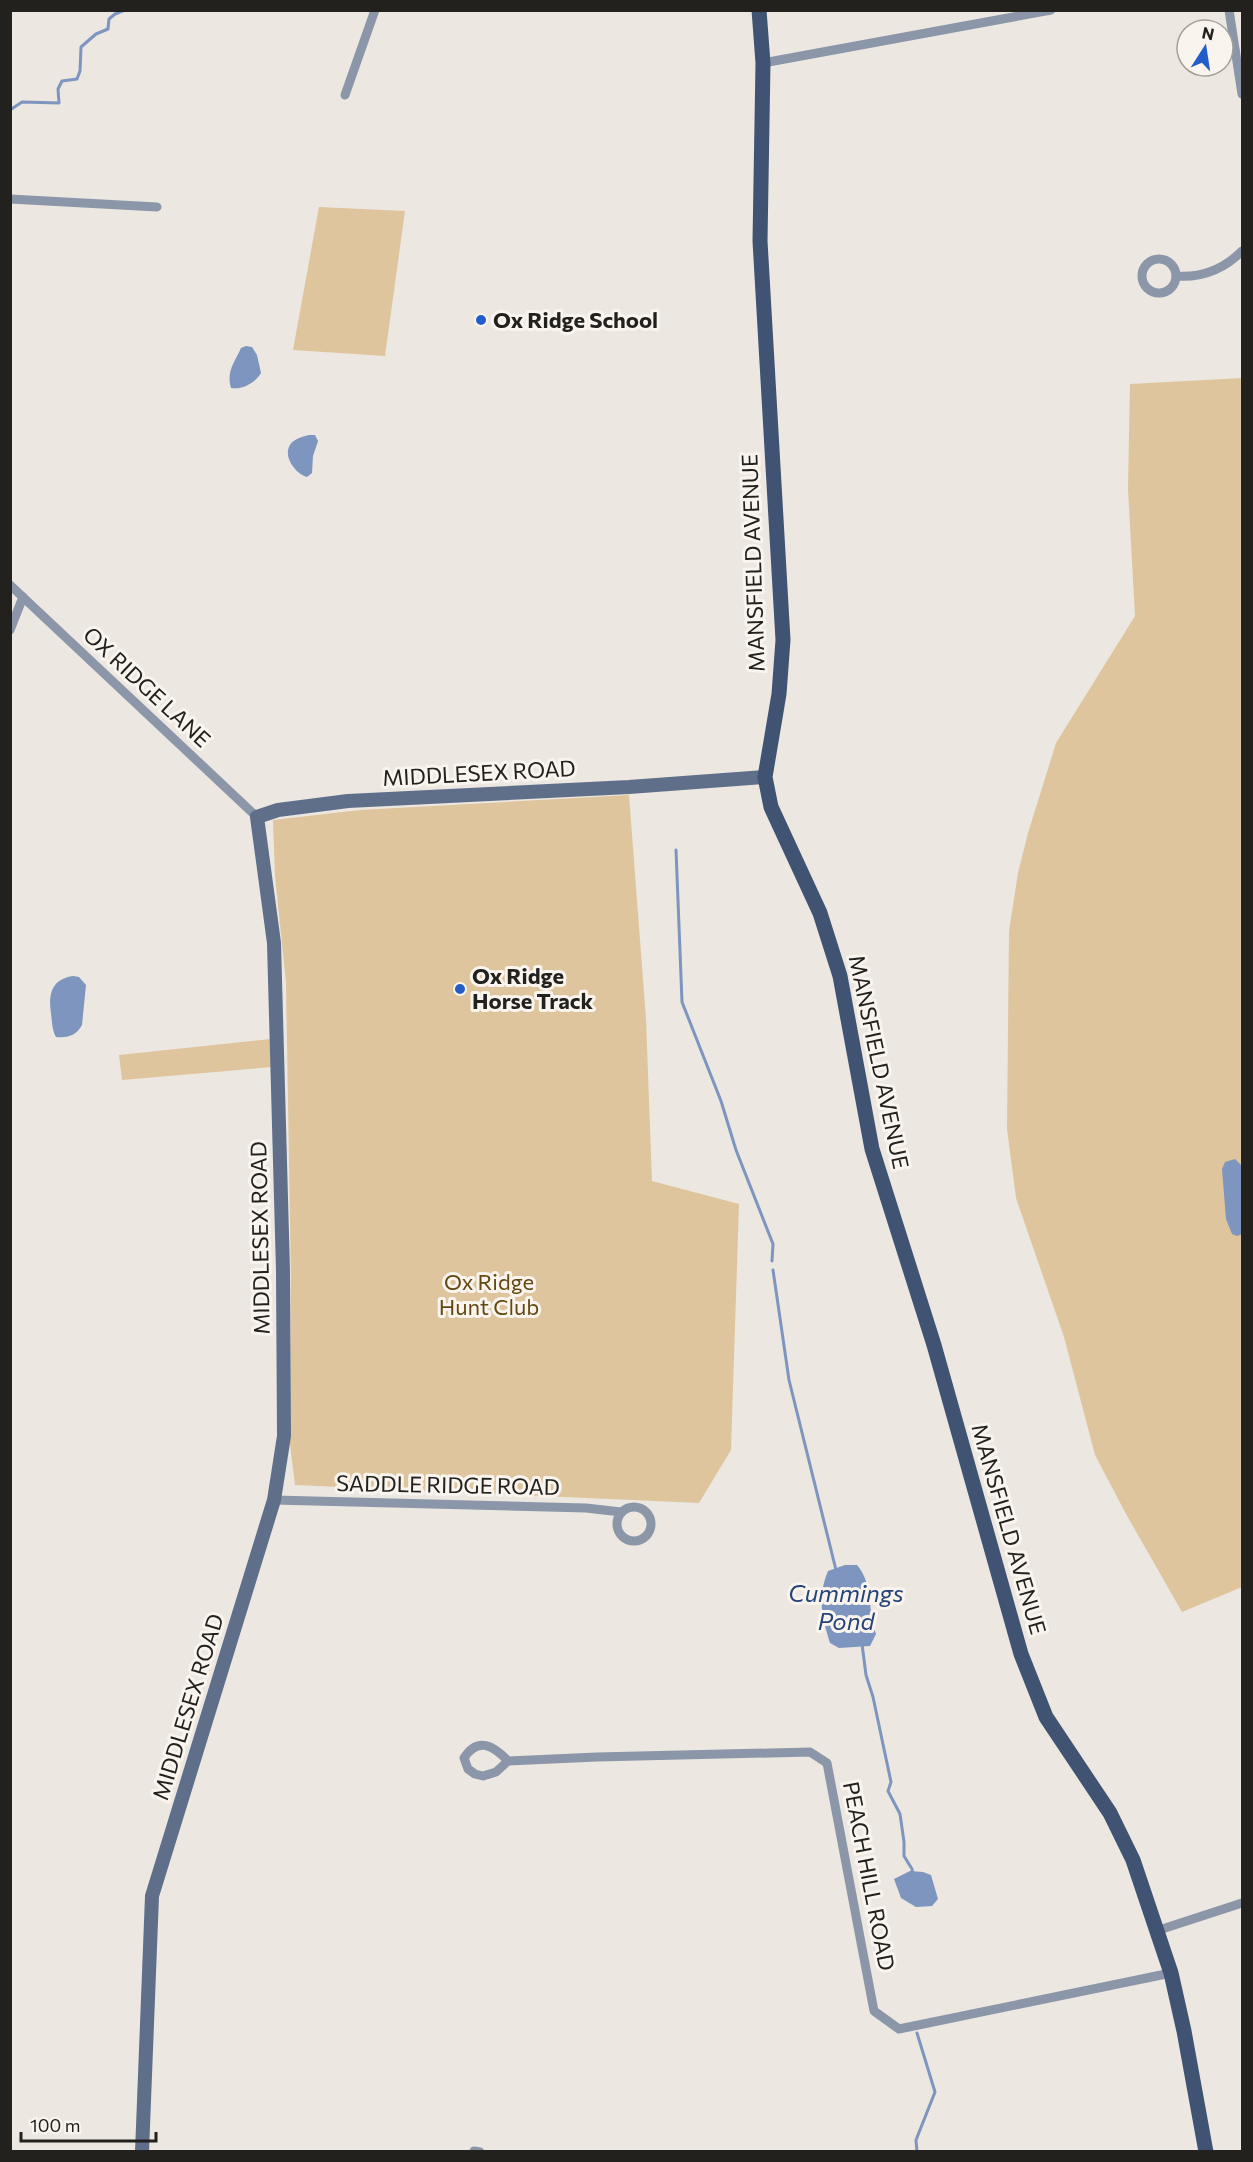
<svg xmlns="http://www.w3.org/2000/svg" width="1253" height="2162" viewBox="0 0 1253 2162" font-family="Commissioner,sans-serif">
  <rect width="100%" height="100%" fill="#ece7e0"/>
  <!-- green -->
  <g fill="#dec59e">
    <path d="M319 207 405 211 385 356 293 350Z"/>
    <path d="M1242 378V1587L1182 1612 1126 1514 1095 1455 1064 1337 1016 1198 1007 1129 1009 931 1018 873 1028 833 1056 743 1135 616 1128 489 1130 384Z"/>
    <path d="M629 795 646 1019 652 1181 739 1204 731 1450 699 1503 295 1485 290 1445 291 1280 286 983 275 876 273 820 360 810Z"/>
    <path d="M271 1039 272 1067 122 1080 119 1055Z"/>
  </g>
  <!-- water -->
  <g fill="#7d95bf">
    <path d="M246 346 252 347 257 355 261 373C255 383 242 390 231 388 226 371 235 362 241 348Z"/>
    <path d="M309 435H315L318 441 313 456 312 473 307 477C296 474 284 458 289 447 292 439 302 437 309 435Z"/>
    <path d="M73 976 79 977 86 985 82 1025C76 1036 67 1038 56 1037 52 1030 52 1021 51 1013 48 994 52 979 73 976Z"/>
    <path d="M1235 1159 1242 1166V1234L1237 1236 1232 1234 1226 1219 1222 1169 1225 1162Z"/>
    <path d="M845 1565H857C874 1585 867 1610 876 1634L870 1646 839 1648 830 1643C822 1616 817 1598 828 1571Z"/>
    <path d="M910 1871 923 1872 931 1875 938 1899 932 1906 916 1907 901 1898 894 1879Z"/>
  </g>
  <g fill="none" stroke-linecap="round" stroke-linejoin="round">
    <!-- stream -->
    <g stroke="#7d95bf" stroke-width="3">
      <path d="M10 110 22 102 59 103 58 89 62 81 77 79 80 71 81 47 96 34 108 29 109 19 115 14 125 10"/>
      <path d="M676 850 682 1002 721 1101 736 1150 773 1244 772 1261"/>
      <path d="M773 1270 789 1380 836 1570"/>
      <path d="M862 1644 866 1675 873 1697 891 1782 888 1791 900 1814 904 1842V1856L912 1869 913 1874"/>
      <path d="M917 2033 935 2092 916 2140 917 2152"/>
    </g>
    <!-- minor -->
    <g stroke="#8b96a9" stroke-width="9">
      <path d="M1229 10 1242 94"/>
      <path d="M763 63 1051 10"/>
      <path d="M345 95 375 10"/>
      <path d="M10 199 157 207"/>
      <circle cx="1159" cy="276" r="17"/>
      <path d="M1176 276C1202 278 1224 269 1242 251"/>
      <path d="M10 585 257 817"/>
      <path d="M10 630 23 597"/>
      <path d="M274 1500 586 1508 621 1512"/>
      <circle cx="634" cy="1524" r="17"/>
      <path d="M508 1761C494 1746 478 1736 464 1758L468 1769 475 1774 483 1776 496 1772 508 1761 597 1757 810 1752 827 1763 874 2011 899 2029 1171 1973"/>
      <path d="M1156 1931 1242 1903"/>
      <path d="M474 2151 480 2152"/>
    </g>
    <!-- secondary -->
    <path stroke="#5f6f8a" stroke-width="14" d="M142 2152 152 1896 274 1500 284 1436 283 1271 274 943 257 817 278 810 348 801 629 787 765 777"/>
    <!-- primary -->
    <path stroke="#415373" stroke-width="15" d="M759 10 763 63 760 241 783 640 779 694 765 777 771 807 820 913 840 976 872 1149 934 1345 1021 1654 1046 1717 1110 1813 1133 1860 1171 1973 1184 2031 1206 2152"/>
  </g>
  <!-- markers -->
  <g fill="#235dca" stroke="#f9f4ed" stroke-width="2">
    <circle cx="481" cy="320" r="6"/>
    <circle cx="460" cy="989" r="6"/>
  </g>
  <g text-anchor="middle" stroke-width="6" stroke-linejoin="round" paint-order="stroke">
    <!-- poi labels -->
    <g font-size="22" font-weight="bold" fill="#22211e" stroke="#f9f4ed" text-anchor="start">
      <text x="493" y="328">Ox Ridge School</text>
      <text x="472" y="984">Ox Ridge<tspan x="472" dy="25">Horse Track</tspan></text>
    </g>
    <!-- street labels -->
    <g font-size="22" fill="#22211e" stroke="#f9f4ed">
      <text transform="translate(753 563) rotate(-92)" y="8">MANSFIELD AVENUE</text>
      <text transform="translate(147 687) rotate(43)" y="8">OX RIDGE LANE</text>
      <text transform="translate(479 773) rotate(-3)" y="8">MIDDLESEX ROAD</text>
      <text transform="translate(879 1062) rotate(78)" y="8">MANSFIELD AVENUE</text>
      <text transform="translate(260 1238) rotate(-91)" y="8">MIDDLESEX ROAD</text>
      <text transform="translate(448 1485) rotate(1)" y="8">SADDLE RIDGE ROAD</text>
      <text transform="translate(1009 1529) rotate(74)" y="8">MANSFIELD AVENUE</text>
      <text transform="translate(188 1707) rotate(-73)" y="8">MIDDLESEX ROAD</text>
      <text transform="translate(869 1876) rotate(79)" y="8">PEACH HILL ROAD</text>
    </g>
    <!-- park labels -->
    <g font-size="22" fill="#644811" stroke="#f9f4ed">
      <text x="489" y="1290">Ox Ridge<tspan x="489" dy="25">Hunt Club</tspan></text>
    </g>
    <!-- water labels -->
    <g font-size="24" font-style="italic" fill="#264379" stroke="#f9f4ed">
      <text x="846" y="1602">Cummings<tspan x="846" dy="28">Pond</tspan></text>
    </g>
  </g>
  <!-- border -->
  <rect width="1253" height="2162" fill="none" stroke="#22211e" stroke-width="24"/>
  <!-- north arrow -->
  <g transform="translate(1205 48) rotate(12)"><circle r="28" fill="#f9f4ed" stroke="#a3a09a" stroke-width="1.5"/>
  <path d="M0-4.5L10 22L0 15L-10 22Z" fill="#235dca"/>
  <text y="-9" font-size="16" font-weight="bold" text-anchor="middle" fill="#22211e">N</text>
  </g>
  <!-- scale -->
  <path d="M21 2132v9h135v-9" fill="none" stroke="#22211e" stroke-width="3"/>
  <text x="30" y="2132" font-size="18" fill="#22211e" stroke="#f9f4ed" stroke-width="4.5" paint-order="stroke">100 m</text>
</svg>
